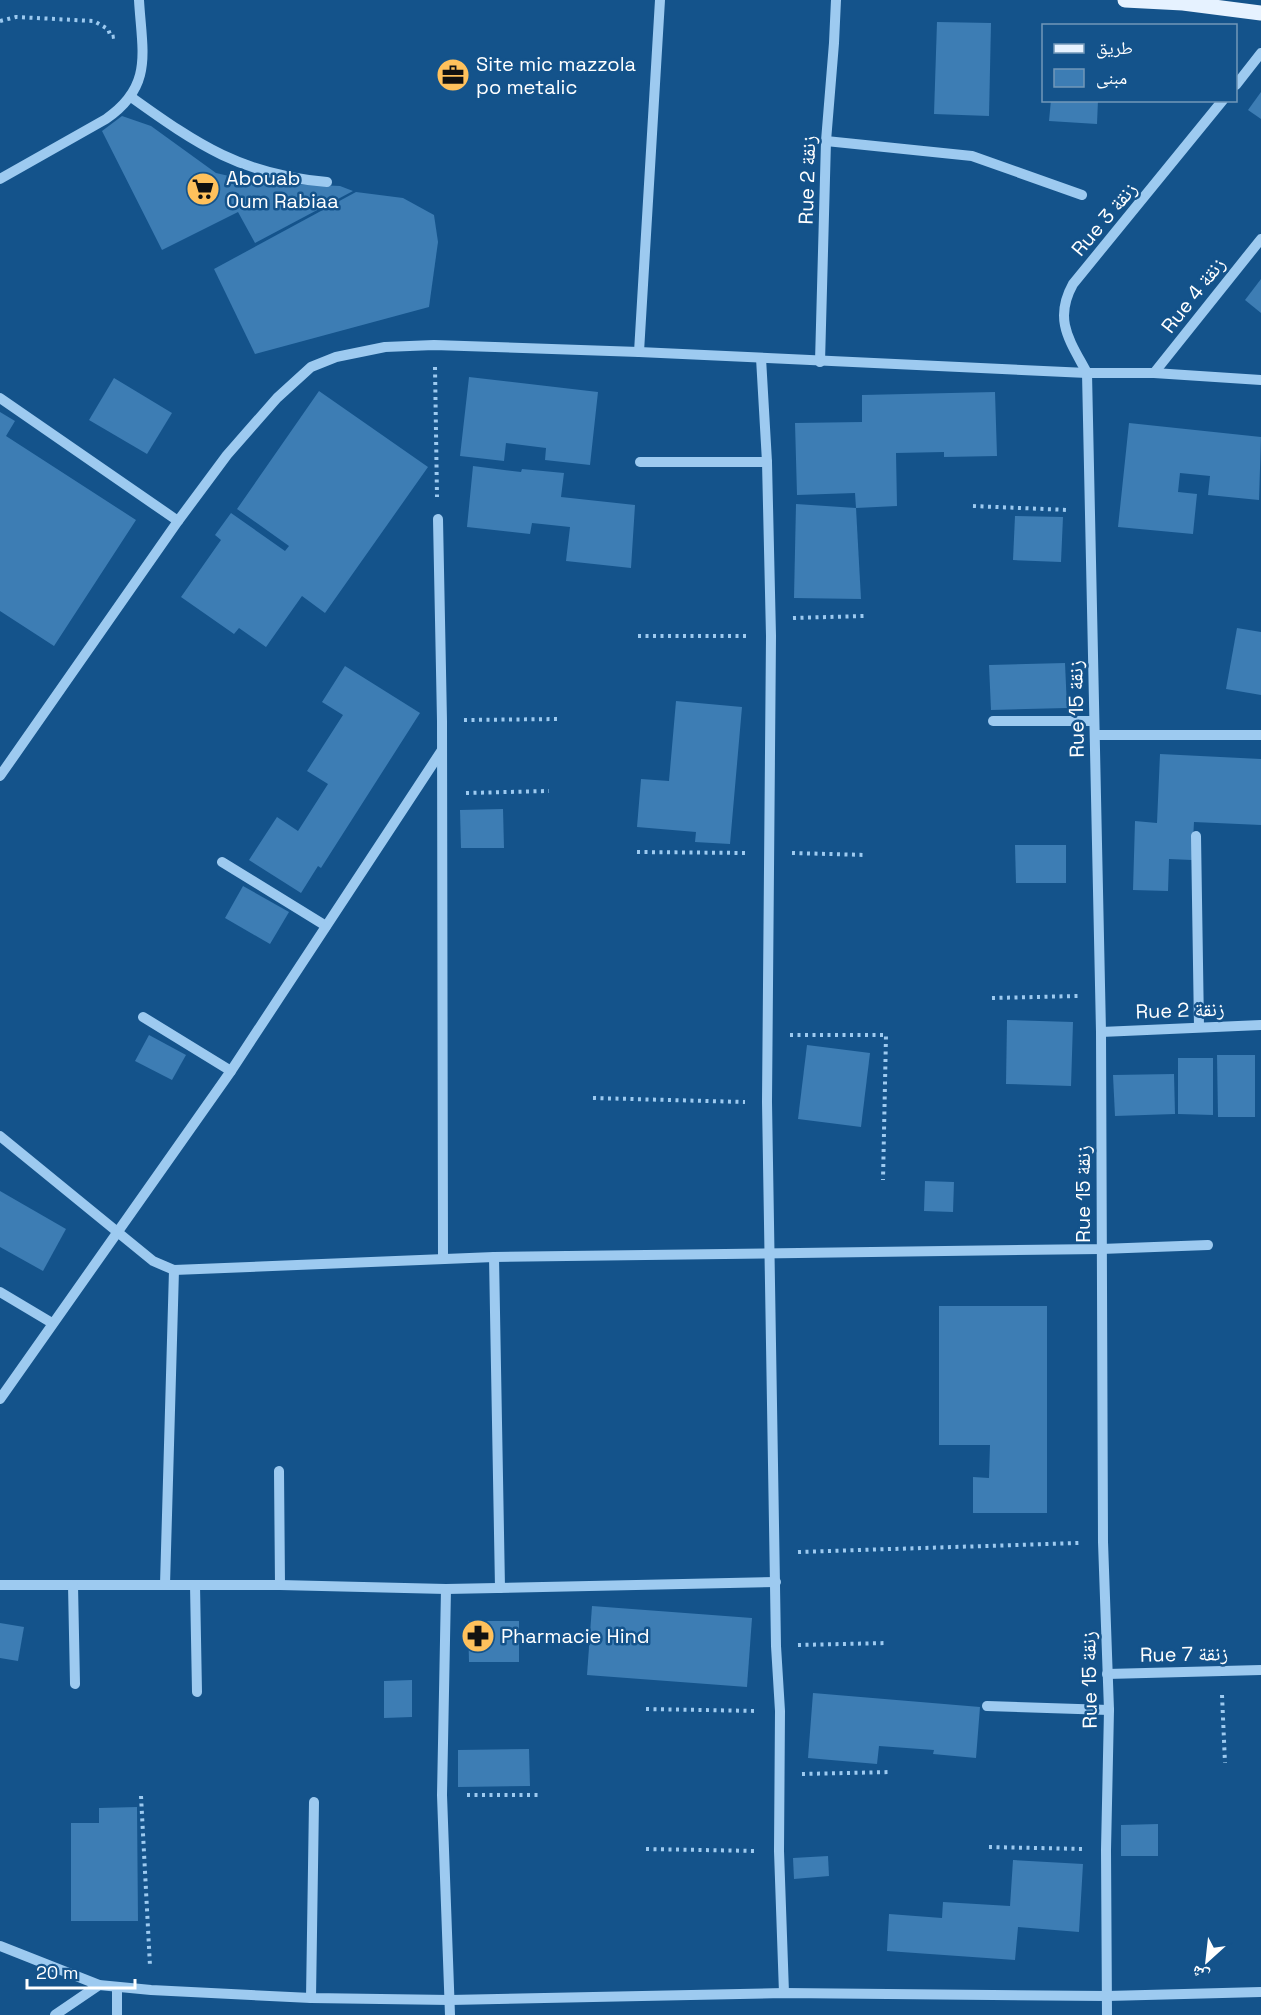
<svg xmlns="http://www.w3.org/2000/svg" width="1261" height="2015" viewBox="0 0 1261 2015" font-family="'Space Grotesk','Noto Naskh Arabic',sans-serif">
  <rect width="100%" height="100%" fill="#14538b"/>
  <!-- building -->
  <g fill="#3d7db4">
    <path d="M937 22 991 23 989 116 934 114Z"/>
    <path d="M1261 92V119L1248 110Z"/>
    <path d="M1051 100H1098L1097 124 1049 121Z"/>
    <path d="M122 116 151 126 216 173 255 182 340 186 353 191 255 243 238 212 162 250 102 131Z"/>
    <path d="M356 192 403 198 434 215 438 242 429 307 255 354 214 269Z"/>
    <path d="M1261 279V313L1245 300Z"/>
    <path d="M469 377 598 392 590 465 545 460 546 448 506 443 504 461 460 456Z"/>
    <path d="M114 378 172 413 147 454 89 420Z"/>
    <path d="M319 391 428 467 325 613 302 596 266 647 239 628 234 634 181 597 221 540 215 535 231 513 285 551 289 546 237 509Z"/>
    <path d="M995 392 997 456 944 457V452L896 453 897 506 856 508 855 493 797 495 795 423 862 422V395Z"/>
    <path d="M0 412 15 421 6 436 136 520 54 646 0 611Z"/>
    <path d="M1129 423 1261 437 1259 500 1208 495 1210 476 1180 473 1178 492 1197 494 1193 534 1118 527Z"/>
    <path d="M473 466 521 472 522 469 564 473 561 497 635 505 631 568 566 561 570 527 532 523 530 534 467 527Z"/>
    <path d="M796 504 856 508 861 599 794 598Z"/>
    <path d="M1015 516 1063 517 1061 562 1013 560Z"/>
    <path d="M1237 628 1261 632V695L1226 689Z"/>
    <path d="M1065 663 1067 708 991 710 989 665Z"/>
    <path d="M345 666 420 713 321 868 318 866 301 893 249 860 277 817 298 831 328 784 307 771 343 715 322 702Z"/>
    <path d="M676 701 742 707 730 844 695 842 696 832 637 827 641 779 669 781Z"/>
    <path d="M1160 754 1261 759V825L1194 822 1192 860 1169 859 1168 891 1133 890 1135 821 1157 823Z"/>
    <path d="M503 809 504 848H461L460 810Z"/>
    <path d="M1015 845H1066V883H1016Z"/>
    <path d="M243 886 289 912 270 944 225 918Z"/>
    <path d="M1007 1020 1073 1022 1071 1086 1006 1084Z"/>
    <path d="M149 1035 186 1055 172 1080 135 1061Z"/>
    <path d="M807 1045 870 1053 861 1127 798 1119Z"/>
    <path d="M1217 1055H1255V1117H1218Z"/>
    <path d="M1178 1058H1213V1115L1178 1114Z"/>
    <path d="M1174 1074 1175 1114 1115 1116 1113 1075Z"/>
    <path d="M925 1181 954 1182 953 1212 924 1211Z"/>
    <path d="M0 1191 66 1229 43 1271 0 1247Z"/>
    <path d="M939 1306H1047V1513H973V1477L989 1478 990 1445H939Z"/>
    <path d="M592 1606 752 1618 747 1687 587 1675Z"/>
    <path d="M468 1621H519V1662H469Z"/>
    <path d="M0 1623 24 1627 18 1661 0 1658Z"/>
    <path d="M412 1680V1717L384 1718V1681Z"/>
    <path d="M813 1693 980 1707 976 1758 933 1754 934 1750 879 1746 877 1764 808 1758Z"/>
    <path d="M529 1749 530 1786 458 1787V1750Z"/>
    <path d="M137 1807 138 1921H71V1823H99V1808Z"/>
    <path d="M1158 1824V1856H1121V1825Z"/>
    <path d="M828 1856 829 1876 794 1879 793 1858Z"/>
    <path d="M1013 1860 1083 1864 1079 1932 1018 1927 1015 1960 887 1951 889 1914 942 1918 943 1902 1010 1906Z"/>
  </g>
  <g fill="none" stroke-linecap="round" stroke-linejoin="round">
    <!-- path -->
    <g stroke="#9dcaf0" stroke-width="4" stroke-dasharray="3 4.5" stroke-linecap="butt">
      <path d="M0 21 16 17 94 21 108 29 111 37 119 36"/>
      <path d="M435 367 437 497"/>
      <path d="M973 506 1068 510"/>
      <path d="M793 618 864 616"/>
      <path d="M638 636H749"/>
      <path d="M464 720 560 719"/>
      <path d="M466 793 549 791"/>
      <path d="M637 852 745 853"/>
      <path d="M792 853 866 855"/>
      <path d="M992 998 1078 996"/>
      <path d="M790 1035H886L883 1180"/>
      <path d="M593 1098 745 1102"/>
      <path d="M798 1552 1079 1543"/>
      <path d="M798 1645 887 1643"/>
      <path d="M1222 1695 1225 1763"/>
      <path d="M646 1709 758 1711"/>
      <path d="M802 1774 891 1772"/>
      <path d="M467 1795H540"/>
      <path d="M141 1796 150 1966"/>
      <path d="M989 1847 1084 1849"/>
      <path d="M646 1849 757 1851"/>
    </g>
    <!-- minor -->
    <g stroke="#9dcaf0" stroke-width="10">
      <path d="M1236 85 1261 53"/>
      <path d="M131 97C198 145 242 175 327 182"/>
      <path d="M826 141 972 156 1082 195"/>
      <path d="M0 179 106 119C154 86 142 52 139 0"/>
      <path d="M639 352 660 0"/>
      <path d="M761 358 767 462 771 636 767 1102 776 1646 780 1711 779 1851 784 1993"/>
      <path d="M820 362 826 141 834 43 836 0"/>
      <path d="M1154 373 1261 239"/>
      <path d="M0 398 178 521"/>
      <path d="M640 462H767"/>
      <path d="M438 519 442 721 443 1259"/>
      <path d="M993 721H1094"/>
      <path d="M1095 735H1261"/>
      <path d="M0 776 178 521 227 455 277 398 311 367 336 357 385 347 434 345 639 352 1087 373H1154L1261 380"/>
      <path d="M1196 836 1199 1027"/>
      <path d="M222 862 326 926"/>
      <path d="M143 1017 231 1071"/>
      <path d="M1101 1032 1261 1025"/>
      <path d="M0 1136 153 1261 174 1270 494 1257 1101 1249 1208 1245"/>
      <path d="M494 1257 500 1588"/>
      <path d="M0 1292 52 1323"/>
      <path d="M0 1399 231 1071 442 750"/>
      <path d="M279 1471 280 1585"/>
      <path d="M0 1585H280L446 1589 776 1582"/>
      <path d="M73 1585 75 1684"/>
      <path d="M165 1585 174 1270"/>
      <path d="M195 1585 197 1692"/>
      <path d="M446 1589 442 1795 450 2015"/>
      <path d="M1107 1674 1261 1670"/>
      <path d="M987 1706 1109 1710"/>
      <path d="M0 1946 99 1985 151 1990 311 1998 450 2000 784 1993 1107 1996 1261 1992"/>
      <path d="M117 1987V2015"/>
      <path d="M311 1998 314 1802"/>
      <path d="M55 2015 99 1985"/>
      <path d="M1107 2015 1106 1850 1109 1710 1103 1542 1101 1032 1087 373C1070 341 1053 320 1073 284L1223 100"/>
    </g>
    <!-- major -->
    <path stroke="#e6f2ff" stroke-width="15" d="M1125 0 1183 3 1261 13"/>
  </g>
  <!-- icons -->
  <defs>
    <symbol id="office-disc" viewBox="-11 -11 22 22"><circle r="9.5" fill="#ffc15c" stroke="#14538b"/><path d="M-6-3h4V-5.5h4V-3h4V5H-6ZM-1-4.5V-3h2v-1.5ZM-6 0V1H6V0Z" fill="#111"/></symbol>
    <symbol id="supermarket-disc" viewBox="-11 -11 22 22"><circle r="9.5" fill="#ffc15c" stroke="#14538b"/><path d="M-6-5.5h2.5l.6 2H6L4.5 2H-2.5L-4.4-4H-6ZM-1.5 3.2a1.3 1.3 0 1 0 .1 0ZM3 3.2a1.3 1.3 0 1 0 .1 0Z" fill="#111"/></symbol>
    <symbol id="pharmacy-disc" viewBox="-11 -11 22 22"><circle r="9.5" fill="#ffc15c" stroke="#14538b"/><path d="M-2-6h4v4h4v4h-4v4h-4v-4h-4v-4h4Z" fill="#111"/></symbol>
  </defs>
  <g fill-rule="evenodd">
    <use href="#office-disc" x="434" y="56" width="38" height="38"/>
    <use href="#supermarket-disc" x="184" y="170" width="38" height="38"/>
    <use href="#pharmacy-disc" x="459" y="1617" width="38" height="38"/>
  </g>
  <g text-anchor="middle" stroke-width="5" stroke-linejoin="round" paint-order="stroke">
    <!-- poi labels -->
    <g font-size="20" fill="#fff" stroke="#14538b" text-anchor="start">
      <text x="476" y="71">Site mic mazzola<tspan x="476" dy="23">po metalic</tspan></text>
      <text x="226" y="185">Abouab<tspan x="226" dy="23">Oum Rabiaa</tspan></text>
      <text x="501" y="1643">Pharmacie Hind</text>
    </g>
    <!-- street labels -->
    <g font-size="20" fill="#fff" stroke="#14538b">
      <text transform="translate(807 180) rotate(-88)" y="7">Rue 2 زنقة</text>
      <text transform="translate(1104 219) rotate(-50)" y="7">Rue 3 زنقة</text>
      <text transform="translate(1193 295) rotate(-52)" y="7">Rue 4 زنقة</text>
      <text transform="translate(1076 709) rotate(-91)" y="7">Rue 15 زنقة</text>
      <text transform="translate(1180 1010) rotate(-2)" y="7">Rue 2 زنقة</text>
      <text transform="translate(1083 1194) rotate(-90)" y="7">Rue 15 زنقة</text>
      <text transform="translate(1184 1654) rotate(-1)" y="7">Rue 7 زنقة</text>
      <text transform="translate(1089 1680) rotate(-91)" y="7">Rue 15 زنقة</text>
    </g>
  </g>
  <!-- legend -->
  <rect x="1042" y="24" width="195" height="78" fill="#14538b" stroke="#7298b9" stroke-width="1.5"/>
  <rect x="1054" y="44" width="30" height="9" fill="#e6f2ff" stroke="#7298b9" stroke-width="1.5"/>
  <text x="1096" y="54" font-size="18" fill="#ffffff">طريق</text>
  <rect x="1054" y="69" width="30" height="18" fill="#3d7db4" stroke="#7298b9" stroke-width="1.5"/>
  <text x="1096" y="84" font-size="18" fill="#ffffff">مبنى</text>
  <!-- north arrow -->
  <g transform="translate(1207 1961) rotate(207)" stroke="#14538b" stroke-width="4.5" paint-order="stroke">
  <path d="M0-4.5L10 22L0 15L-10 22Z" fill="#ffffff"/>
  <text y="-9" font-size="16" font-weight="bold" text-anchor="middle" fill="#ffffff">ش</text>
  </g>
  <!-- scale -->
  <path d="M27 1979v9h108v-9" fill="none" stroke="#ffffff" stroke-width="3"/>
  <text x="36" y="1979" font-size="18" fill="#ffffff" stroke="#14538b" stroke-width="4.5" paint-order="stroke">20 m</text>
</svg>
